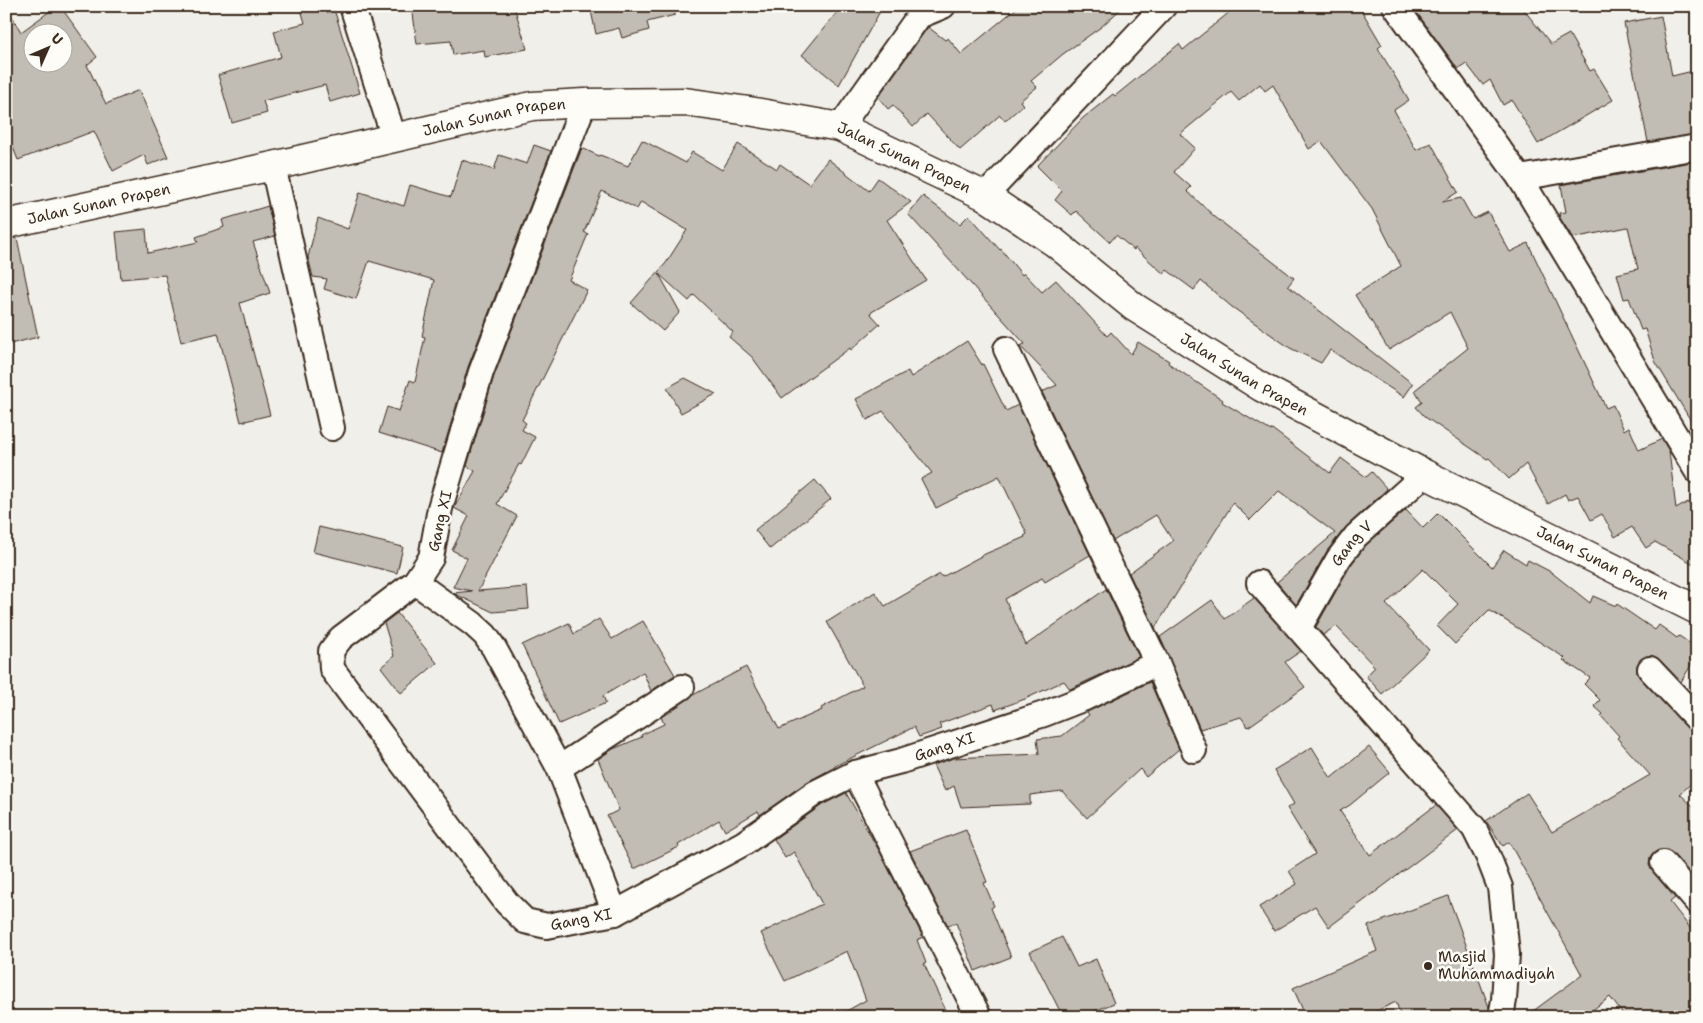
<svg xmlns="http://www.w3.org/2000/svg" width="1703" height="1023" viewBox="0 0 1703 1023" font-family="'Shantell Sans',sans-serif">
  <rect width="100%" height="100%" fill="#f1efea"/>
  <filter id="ink" filterUnits="userSpaceOnUse"><feTurbulence type="fractalNoise" baseFrequency=".02" numOctaves="2"/><feDisplacementMap in="SourceGraphic" scale="10" xChannelSelector="R" yChannelSelector="G"/><feConvolveMatrix kernelMatrix="1 2 1 2 8 2 1 2 1" color-interpolation-filters="sRGB"/></filter>
  <g filter="url(#ink)">
    <!-- building -->
    <g fill="#c1bcb4" stroke="#3b2a1e" fill-rule="evenodd">
      <path d="M6 6 21 32 57 6H60L97 57 87 65 106 104 139 90 168 157 148 165 144 155 113 171 94 131 18 160 6 130ZM32 32H62V62H32Z"/>
      <path d="M300 6H333L360 93 330 102 325 85 263 101 267 113 232 123 218 75 281 57 274 31 305 23Z"/>
      <path d="M412 6H514L527 49 485 57 484 50 453 55 451 41 417 44Z"/>
      <path d="M590 6H674L675 15 647 22 649 30 622 38 619 28 596 34Z"/>
      <path d="M842 6H883L839 85 802 55Z"/>
      <path d="M1019 6H1124L1101 27 1063 54 1031 81 1037 87 1020 101 1023 105 1005 121 1000 115 960 150 927 114 913 127 893 105 888 109 878 97 928 27 945 40 948 38 961 54Z"/>
      <path d="M1237 6H1359L1382 45 1378 48 1409 100 1394 110 1416 150 1431 143 1458 192 1442 202 1461 198 1473 219 1488 212 1510 252 1528 243 1606 408 1613 405 1624 430 1629 427 1639 450 1662 439 1669 451 1676 509 1688 502 1697 516V566L1655 542 1646 548 1632 527 1615 537 1602 514 1591 520 1578 496 1568 500 1565 494 1548 504 1526 464 1509 479 1489 458 1487 459 1425 417 1416 407 1422 402 1415 390 1468 348 1450 312 1389 350 1355 295 1401 266 1372 209 1321 141 1309 149 1273 85 1265 91 1260 84 1239 101 1231 92 1180 134 1195 148 1174 172 1191 187 1187 191 1215 217 1294 278 1288 286 1413 384 1404 397 1330 350 1321 363 1290 348 1232 307 1201 281 1194 290 1167 270 1164 274 1135 248 1134 250 1116 235 1110 242 1076 211 1072 215 1055 200 1062 191 1037 166 1083 118 1113 94 1115 96 1179 44 1183 50Z"/>
      <path d="M1412 6H1521L1551 44 1569 34 1590 71 1594 69 1613 100 1538 144 1512 100 1503 105 1490 80 1483 85 1466 63 1458 69Z"/>
      <path d="M1661 16 1672 76 1697 70V134L1648 142 1624 23Z"/>
      <path d="M642 140 686 163 692 152 722 170 738 144 777 169 780 164 809 184 828 159 869 191 878 178 911 202 887 220 926 280 870 313 880 324 851 350 850 348 782 398 752 357 729 337 733 332 694 295 689 301 659 274 680 312 663 331 631 303 666 263 687 230 641 202 637 209 602 191 584 232 588 234 569 280 587 290 522 420 526 423 522 430 535 437 521 465 519 464 497 504 517 516 478 591 527 587 529 609 493 612 453 593 472 591 453 587 467 558 452 550 469 516 454 508 475 471 467 466 494 376 582 148 599 156 600 155 628 166Z"/>
      <path d="M534 145 551 151 468 367 442 453 379 433 387 407 399 411 410 380 415 382 425 337 422 336 434 280 369 261 356 299 324 289 327 279 313 277 308 257 318 218 348 229 360 192 404 206 410 185 451 197 462 160 494 170 499 155 527 164Z"/>
      <path d="M1697 161V431L1655 361 1645 329 1641 330 1629 298 1624 299 1617 274 1638 269 1628 227 1573 238 1560 218 1559 213 1566 212 1561 185Z"/>
      <path d="M923 196 960 224 969 215 1000 250 1001 249 1022 275 1024 273 1042 292 1056 280 1107 336 1111 332 1131 354 1138 342 1169 361 1168 363 1223 400 1222 402 1271 431 1272 429 1330 473 1341 458 1366 477 1372 472 1387 489 1345 528 1327 551 1296 605 1277 582 1335 533 1279 491 1250 520 1233 503 1155 628 1129 573 1173 541 1156 515 1113 541 1042 392 1057 385 1020 346 1025 344 908 214Z"/>
      <path d="M268 206 275 236 253 242 270 293 240 303 270 415 241 422 218 333 181 342 165 275 121 279 116 232 146 229 148 253 198 242 196 237 224 227 222 220Z"/>
      <path d="M17 238 38 337 6 345V239Z"/>
      <path d="M967 341 982 365 983 364 1006 411 1018 405 1090 555 1045 582 1042 578 1005 599 1026 645 1106 589 1139 657 1070 689 1064 681 1025 699 995 710 993 704 939 724 942 729 919 737 914 727 835 766V767L807 782 760 815 758 811 725 831 719 820 678 845 679 847 634 869 607 816 619 810 598 759 613 749 642 737 641 735 664 724 661 717 693 695 746 667 779 729 822 710 821 708 863 686 827 622 875 592 885 606 940 574 942 577 985 554 1025 537 1024 536 1027 534 999 476 936 508 921 479 932 473 883 411 867 420 856 399 908 371 911 377Z"/>
      <path d="M685 378 716 394 681 413 667 388Z"/>
      <path d="M815 480 831 499 770 549 755 530Z"/>
      <path d="M1406 510 1423 528 1438 513 1492 567 1504 550 1526 564 1528 560 1551 572 1590 603 1593 596 1616 606 1617 604 1655 630 1659 625 1677 638 1679 636 1697 648V655L1681 682 1660 660 1653 656H1647L1641 659 1637 665V672L1640 678 1687 728 1693 732H1697V778L1680 794 1697 810V881L1673 854 1667 850H1660L1654 853 1650 858 1649 865 1653 872 1675 898 1670 902 1697 937V1017H1625L1610 997 1583 1017H1525L1582 975 1509 842 1503 846 1486 821 1527 793 1552 832 1650 775 1617 738 1619 736 1601 716 1603 714 1594 706 1600 700 1584 684 1590 678 1563 660 1565 658 1489 610 1455 644 1437 626 1458 604 1423 569 1386 604 1429 650 1382 694 1366 676 1375 667 1336 626 1323 635 1316 627 1350 566 1366 545Z"/>
      <path d="M319 527 403 547 397 573 313 552Z"/>
      <path d="M1254 598 1301 651 1285 662 1305 687 1248 727 1241 717 1200 729 1160 637 1212 600 1225 619Z"/>
      <path d="M397 613 437 663 401 693 381 667 394 656 384 623Z"/>
      <path d="M599 619 612 639 643 621 675 675 651 691 643 672 603 696 606 703 559 724 522 645 569 623 574 634Z"/>
      <path d="M1150 682 1179 749 1146 777 1140 769 1087 818 1062 791 1030 795V804L961 807 954 786 945 791 933 765 953 758 1039 754 1037 739 1062 736 1089 715 1087 712Z"/>
      <path d="M1312 747 1331 778 1369 747 1390 772 1350 805 1340 811 1370 855 1436 805 1458 830 1329 927 1315 906 1274 931 1259 907 1297 884 1289 871 1315 854 1287 808 1294 804 1274 770Z"/>
      <path d="M846 793 881 854 923 937 917 940 926 963 924 964 949 1017H836L866 1000 847 951 785 981 761 933 822 904 794 852 785 858 774 839 822 805Z"/>
      <path d="M966 830 987 882 984 883 994 906 991 908 1011 957 975 971 956 923 948 926 910 851Z"/>
      <path d="M1448 896 1489 1007 1488 1017H1401L1396 1002 1363 1017H1306L1293 988 1377 951 1368 926Z"/>
      <path d="M1062 937 1077 967 1096 959 1114 1003 1080 1017H1063L1030 952Z"/>
    </g>
    <g fill="none" stroke-linecap="round" stroke-linejoin="round">
      <defs>
        <g id="minor">
          <path d="M352 6 394 138"/>
          <path d="M1395 6 1520 178 1697 471"/>
          <path id="s1" d="M584 103 481 372 440 508 431 558 415 582 341 638 331 651 332 669 507 903 525 921 547 926 615 913 744 843 815 793 855 773 901 761 1044 714 1085 698 1157 663 1006 349"/>
          <path d="M840 127 919 16 943 6"/>
          <path d="M273 166 332 428"/>
          <path d="M1520 178 1697 147"/>
          <path d="M985 196 1164 6"/>
          <path d="M415 582 473 624 485 635 494 648 559 768 615 913"/>
          <path d="M1259 583 1474 828 1488 856 1500 887 1507 954 1504 1000 1501 1017"/>
          <path id="s2" d="M1299 628 1339 558 1356 536 1425 474"/>
          <path d="M1157 663 1194 750"/>
          <path d="M1650 669 1697 719"/>
          <path d="M559 768 682 687"/>
          <path d="M855 773 979 1017"/>
          <path d="M1663 863 1697 902"/>
        </g>
        <g id="secondary">
          <path id="s3" d="M6 224 273 166 532 106 584 103 685 102 749 111 840 127 985 196 1054 242 1134 307 1261 387 1425 474 1697 610"/>
        </g>
      </defs>
      <!-- minor casing -->
      <use href="#minor" stroke="#3b2a1e" stroke-width="28"/>
      <!-- secondary casing -->
      <use href="#secondary" stroke="#3b2a1e" stroke-width="31"/>
      <!-- minor -->
      <use href="#minor" stroke="#fdfcf7" stroke-width="24"/>
      <!-- secondary -->
      <use href="#secondary" stroke="#fdfcf7" stroke-width="28"/>
    </g>
  </g>
  <!-- markers -->
  <circle fill="#3b2a1e" stroke="#fdfcf7" stroke-width="2" cx="1428" cy="966" r="5"/>
  <g text-anchor="middle" stroke-width="5" stroke-linejoin="round" paint-order="stroke">
    <!-- street labels -->
    <g font-size="15" fill="#3b2a1e" stroke="#fdfcf7">
      <text dy="5" stroke="none"><textPath href="#s3" startOffset="500">Jalan Sunan Prapen</textPath></text>
      <text dy="5" stroke="none"><textPath href="#s3" startOffset="920">Jalan Sunan Prapen</textPath></text>
      <text dy="5" stroke="none"><textPath href="#s3" startOffset="95">Jalan Sunan Prapen</textPath></text>
      <text dy="5" stroke="none"><textPath href="#s3" startOffset="1325">Jalan Sunan Prapen</textPath></text>
      <text transform="translate(440 521) rotate(-77)" y="5">Gang XI</text>
      <text dy="5" stroke="none"><textPath href="#s2" startOffset="100">Gang V</textPath></text>
      <text dy="5" stroke="none"><textPath href="#s3" startOffset="1730">Jalan Sunan Prapen</textPath></text>
      <text dy="5" stroke="none"><textPath href="#s1" startOffset="1418">Gang XI</textPath></text>
      <text dy="5" stroke="none"><textPath href="#s1" startOffset="1012">Gang XI</textPath></text>
    </g>
    <!-- poi labels -->
    <g font-size="15" fill="#3b2a1e" stroke="#fdfcf7" text-anchor="start">
      <text x="1438" y="962">Masjid<tspan x="1438" dy="17">Muhammadiyah</tspan></text>
    </g>
  </g>
  <!-- margin -->
  <rect width="1703" height="1023" fill="none" stroke="#fdfcf7" stroke-width="25"/>
  <rect x="12" y="12" width="1678" height="998" fill="none" stroke="#3b2a1e" stroke-width="2" filter="url(#ink)"/>
  <!-- north arrow -->
  <g transform="translate(48 48) rotate(45)"><circle r="24" fill="#fdfcf7" stroke="#afa8a0"/>
  <path d="M0-4L9 19L0 12L-9 19Z" fill="#3b2a1e"/>
  <text y="-8" font-size="14" font-weight="bold" text-anchor="middle" fill="#3b2a1e">U</text>
  </g>
</svg>
